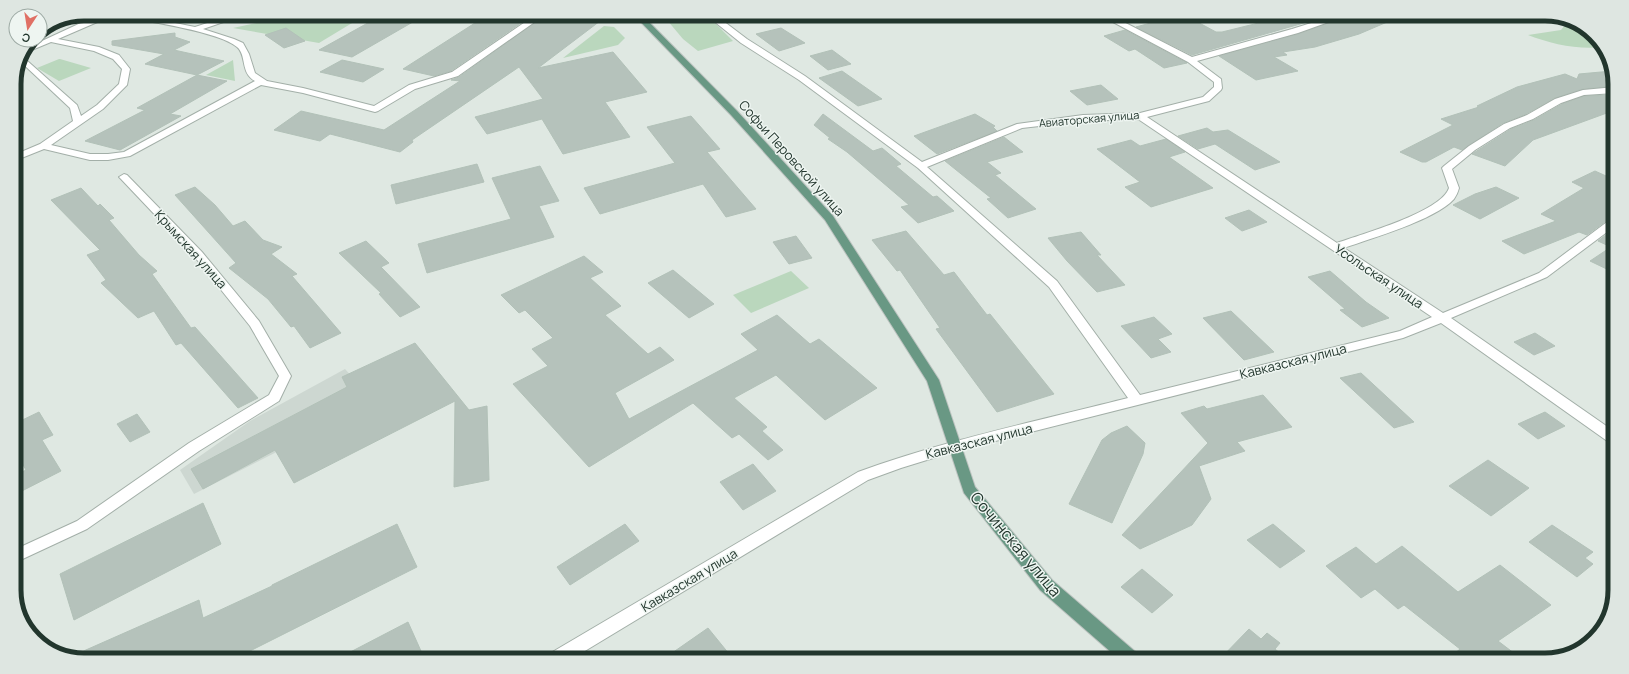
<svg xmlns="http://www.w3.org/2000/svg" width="1629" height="674" viewBox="0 0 1629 674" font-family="Manrope,sans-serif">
  <rect width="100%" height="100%" fill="#dfe8e2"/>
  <!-- built -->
  <path fill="#cdd7d1" d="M345 369 375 402 194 494 180 470 250 421Z"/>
  <!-- green -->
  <g fill="#bad7bd">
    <path d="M281 14H367L319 43 233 28 261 22Z"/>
    <path d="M662 14H703L717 25 733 41 698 51 683 39Z"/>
    <path d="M1570 19 1601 42 1603 47C1578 50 1551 44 1528 35L1561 30Z"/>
    <path d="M604 26 614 27 625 38 618 45 563 58Z"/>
    <path d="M59 59H60L91 68 59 81 37 68Z"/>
    <path d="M233 60 235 81 206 75Z"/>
    <path d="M791 271 809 288 751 313 733 295Z"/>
  </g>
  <!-- building -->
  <g fill="#b5c2bb" stroke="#b2c1b8">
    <path d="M384 14H393L418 19 352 57 319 50Z"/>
    <path d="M489 14H534L451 71 434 76 403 69Z"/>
    <path d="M547 14H584L604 18 538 68 613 52 647 92 605 102 630 137 563 154 542 119 487 134 475 117 543 99 519 67 412 140 413 142 400 152 330 134 320 141 274 130 301 111 384 130 460 81 451 80 459 77Z"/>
    <path d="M1295 14H1335L1192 55 1136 27 1158 21 1182 17 1186 19 1190 18 1216 32H1222Z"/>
    <path d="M1352 14H1406L1359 34 1315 47 1283 52 1287 55 1274 57 1298 71 1256 80 1219 56 1298 34Z"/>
    <path d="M286 28 305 41 284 48 265 35Z"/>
    <path d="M781 28 805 43 779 51 756 34Z"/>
    <path d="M1125 30 1187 63 1164 68 1135 49 1129 51 1104 36Z"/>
    <path d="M175 33V37L190 42 174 50 224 61 197 75 227 81 170 114 181 116 120 150 85 141 145 110 137 108 197 75 145 64 164 54 112 45V41Z"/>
    <path d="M832 50 851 64 828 70 810 56Z"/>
    <path d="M342 60 384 69 363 82 320 72Z"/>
    <path d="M842 71 882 99 858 106 819 78Z"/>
    <path d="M1612 71 1615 80V86L1583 89 1555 98 1526 114 1503 123 1462 150 1454 147 1426 162H1422L1400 152 1453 125 1441 119 1479 107 1477 106 1517 87 1565 74 1577 79 1579 74Z"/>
    <path d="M1101 85 1118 99 1087 105 1070 91Z"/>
    <path d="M1615 95V110L1533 140 1505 166 1472 154 1511 129 1534 120 1562 104 1584 96Z"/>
    <path d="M823 114 873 151 882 148 901 164 896 166 933 197 937 196 954 211 918 223 901 207 909 205 847 152 828 139 830 138 814 125Z"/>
    <path d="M975 114 995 126 993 127 997 131 937 154 914 136Z"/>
    <path d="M691 116 720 149 707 152 756 209 726 217 703 184 600 214 584 188 675 163 647 127Z"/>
    <path d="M1207 128 1213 132 1228 130 1280 162 1255 170 1215 144 1198 149 1178 136Z"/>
    <path d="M1004 137 1023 152 987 162 1001 173 995 175 1036 209 1008 218 987 199 991 198 945 161Z"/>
    <path d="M1166 139 1185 152 1169 157 1213 188 1151 207 1125 187 1140 182 1097 149 1131 140 1140 146Z"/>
    <path d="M477 164 484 182 396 204 391 185Z"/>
    <path d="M540 166 559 201 539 206 554 237 427 273 418 244 511 219 492 178Z"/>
    <path d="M1595 171 1615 180V217L1610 218 1587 235 1579 232 1524 254 1502 241 1556 221 1541 214 1584 188 1572 182Z"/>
    <path d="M195 187 215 205 233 226 245 221 263 240 282 247 271 254 297 274 292 276 341 333 310 348 294 326 291 327 268 299 229 268 236 263 175 195Z"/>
    <path d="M1496 187 1519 198 1480 219 1453 205 1475 194Z"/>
    <path d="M81 188 98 206 100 204 114 218 109 220 139 255 157 271 152 274 191 328 195 327 258 398 238 408 181 343 176 345 154 311 138 318 101 283 106 280 87 255 100 250 51 200Z"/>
    <path d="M1249 210 1267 222 1242 231 1225 218Z"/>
    <path d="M1615 228V273L1590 261 1611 247 1598 241Z"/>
    <path d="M906 231 944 275 954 272 987 315 990 314 1054 394 997 412 936 329 940 328 900 270 897 271 872 240Z"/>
    <path d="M1081 232 1101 255H1097L1125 285 1097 292 1067 261 1048 238Z"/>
    <path d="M796 236 812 258 789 264 773 242Z"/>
    <path d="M366 241 389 263 381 267 420 307 400 317 379 294 381 293 339 253Z"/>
    <path d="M584 256 603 272 590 278 621 306 605 315 648 354 660 347 674 360 615 393 629 419 758 350 741 334 777 315 810 344 819 339 877 388 825 420 776 375 734 398 767 427 762 431 783 450 768 460 739 434 732 438 693 403 589 467 513 384 548 366 532 349 553 338 525 310 519 313 501 295Z"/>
    <path d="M673 270 714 304 689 318 648 283Z"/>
    <path d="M1330 271 1366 302 1389 318 1362 327 1340 310 1345 309 1308 277Z"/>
    <path d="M1231 311 1274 352 1244 360 1203 318Z"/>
    <path d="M1154 317 1172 334 1158 339 1171 352 1151 358 1121 326Z"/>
    <path d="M1535 333 1555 346 1534 355 1514 342Z"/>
    <path d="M415 343 469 410 487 406 489 480 454 487 455 401 294 483 275 450 203 489 191 469 347 387 342 377Z"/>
    <path d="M1361 373 1414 422 1394 428 1340 378Z"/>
    <path d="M1263 395 1292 427 1237 442 1245 451 1199 466 1211 499 1192 525 1140 549 1122 535 1208 443 1181 413 1204 406 1207 409Z"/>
    <path d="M39 412 53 435 42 440 61 471 14 495V476L26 470 14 449V424Z"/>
    <path d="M1545 412 1565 426 1538 439 1518 424Z"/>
    <path d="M137 414 150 432 130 442 117 424Z"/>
    <path d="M1127 426 1145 443 1143 454 1112 523 1069 504 1102 440 1111 433Z"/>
    <path d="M1488 460 1529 488 1491 516 1449 486Z"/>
    <path d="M753 464 776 491 743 510 720 482Z"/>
    <path d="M203 503 221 544 74 620 60 574Z"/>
    <path d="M397 524 417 567 232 660H84L70 657 199 600 203 618 272 586V585Z"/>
    <path d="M625 524 639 541 570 585 557 567Z"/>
    <path d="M1273 524 1305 551 1280 568 1247 540Z"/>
    <path d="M1552 525 1593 552 1585 558 1593 564 1577 577 1529 542Z"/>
    <path d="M1402 546 1458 592 1500 565 1551 605 1498 641 1523 660H1447L1460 649 1404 605 1398 609 1375 589 1361 598 1326 566 1356 547 1376 564Z"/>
    <path d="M1142 569 1173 595 1152 613 1121 587Z"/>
    <path d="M408 622 425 660H335Z"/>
    <path d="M708 628 734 660H662Z"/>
    <path d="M1249 629 1261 639 1267 633 1280 643 1275 649 1288 660H1219Z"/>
  </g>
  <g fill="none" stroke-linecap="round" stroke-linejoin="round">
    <defs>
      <g id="minor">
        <path d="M111 14H130L195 27 235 14H247L203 29 234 39 243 43 249 54 255 73 267 81 303 88 374 106 409 85 452 72 537 14H546L458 76 415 89 378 111 375 112 303 93 261 85 130 156 108 160H90L44 149 14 161V155L40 144 73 121 70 108 22 63 24 58 77 105 81 116 97 105 119 84 122 69 113 59 94 51 51 42 27 52 29 47 85 21ZM123 17C148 21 220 32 237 47 247 55 240 73 255 81L124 152 108 154H90L51 145 103 109 127 85 130 69 119 55 99 47 58 39 102 20Z"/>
        <path d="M705 14H714L747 39 805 76 922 162 1017 124 1083 115 1140 113 1203 97 1214 87V82L1188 62 1098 14H1108L1192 57 1292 29 1340 14H1351L1298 33 1197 61 1221 79 1222 88 1221 90 1209 101 1147 117 1337 243C1362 234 1441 212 1449 188L1442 168 1444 166 1469 146 1504 124 1527 115 1555 99 1583 90 1615 87V93L1584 95 1561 103 1533 119 1510 128 1475 150 1452 169 1459 188C1458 192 1456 196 1454 199 1435 220 1372 238 1344 248L1443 313 1539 273 1611 219 1615 218V226L1547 277 1451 318 1615 432V444L1610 443 1441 323 1403 338 956 451 901 468 868 480 570 660H547L549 654 858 472C946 440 1038 421 1128 398L1049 287 918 168 799 80 741 43ZM1138 119 1432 317 1400 331 1140 395 1057 281 927 167 1022 128 1083 121Z"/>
        <path d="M124 174 127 175 202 252 259 321 291 376 279 401 199 451 87 529 14 563V550L77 521 189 443 269 395 279 376 250 326 194 256 121 179 119 177Z"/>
      </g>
      <path id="major" d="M633 14H641L737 111 833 216 939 380 975 487 1052 580 1138 654 1140 660H1120L1040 590 964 493 927 381 825 220 731 115Z"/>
    </defs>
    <!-- minor casing -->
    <use href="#minor" stroke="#a3afa8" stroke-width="2"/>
    <!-- major casing -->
    <use href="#major" stroke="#bdc3c0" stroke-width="2"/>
    <!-- minor -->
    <use href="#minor" fill="#fff" fill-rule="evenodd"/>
    <!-- major -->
    <use href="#major" fill="#699884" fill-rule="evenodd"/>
  </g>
  <g text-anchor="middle" stroke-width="3" stroke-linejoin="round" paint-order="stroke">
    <!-- far-street labels -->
    <g font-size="11" fill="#22362d" stroke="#eef5f1">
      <text transform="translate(1089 119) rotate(-5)" y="4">Авиаторская улица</text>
    </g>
    <!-- street labels -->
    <g font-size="13" fill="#22362d" stroke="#eef5f1">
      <text transform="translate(792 158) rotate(48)" y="5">Софьи Перовской улица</text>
      <text transform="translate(191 249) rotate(48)" y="5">Крымская улица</text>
      <text transform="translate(1379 276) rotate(34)" y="5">Усольская улица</text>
      <text transform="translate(1293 361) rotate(-14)" y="5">Кавказская улица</text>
      <text transform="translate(979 441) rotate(-14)" y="5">Кавказская улица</text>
      <text transform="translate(689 580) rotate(-31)" y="5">Кавказская улица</text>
    </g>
    <!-- near-street labels -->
    <g font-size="16" fill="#22362d" stroke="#eef5f1">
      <text transform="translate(1016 544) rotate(50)" y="6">Сочинская улица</text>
    </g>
  </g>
  <!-- crop -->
  <path d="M0 0H1629V674H0ZM84 21H1545A63 63 0 0 1 1608 84V590A63 63 0 0 1 1545 653H84A63 63 0 0 1 21 590V84A63 63 0 0 1 84 21Z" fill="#dee6e1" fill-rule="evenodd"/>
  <path fill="none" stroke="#22362d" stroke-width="5" d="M84 21H1545A63 63 0 0 1 1608 84V590A63 63 0 0 1 1545 653H84A63 63 0 0 1 21 590V84A63 63 0 0 1 84 21Z"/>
  <!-- north arrow -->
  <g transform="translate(28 28) rotate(192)"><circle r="19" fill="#eef5f1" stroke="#9ca9a3"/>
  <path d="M0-3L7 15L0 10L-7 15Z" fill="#e07065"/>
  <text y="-6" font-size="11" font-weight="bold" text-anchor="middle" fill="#22362d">С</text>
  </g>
</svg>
